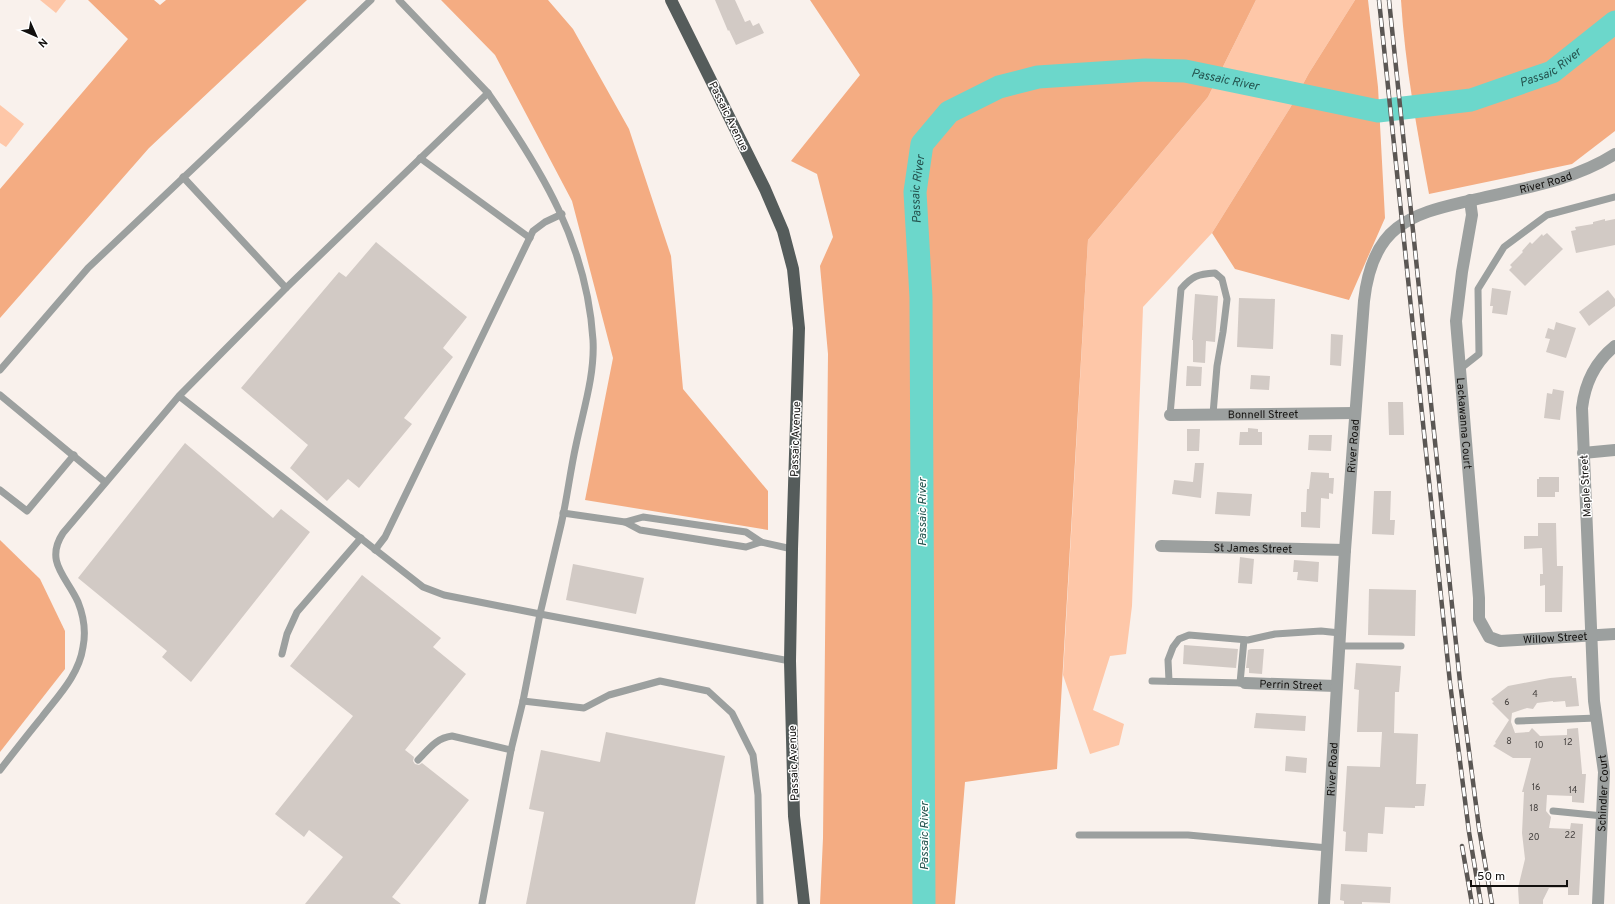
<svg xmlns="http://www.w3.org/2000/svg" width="1615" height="904" viewBox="0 0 1615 904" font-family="Overpass,sans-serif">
  <rect width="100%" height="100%" fill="#f9f1ec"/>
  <!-- green -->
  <g fill="#fec7a8">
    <path d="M40 0H66L56 13Z"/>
    <path d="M1256 0H1355L1309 73 1290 108 1212 233 1143 307 1132 606 1126 654 1110 656 1093 710 1124 724 1119 745 1090 754 1063 675 1088 240 1208 97Z"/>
    <path d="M0 105 24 124 6 147 0 143Z"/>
  </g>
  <!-- forest -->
  <g fill="#f4ac82">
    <path d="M88 0H154L160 5 166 0H307L149 148 0 318V189L128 39Z"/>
    <path d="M441 0H548L573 29 629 129 671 256 683 389 768 491V530L585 500 613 358 572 201 495 55Z"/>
    <path d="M810 0H1256L1208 97 1088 240 1057 769 965 782 955 904H820L823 838 828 354 820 266 833 237 817 174 791 161 860 75Z"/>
    <path d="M1355 0H1368L1378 87 1385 218 1349 300 1235 269 1212 233 1290 108 1309 73Z"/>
    <path d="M1401 0H1615V131L1572 164 1429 194C1417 130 1405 66 1401 0Z"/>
    <path d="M0 540 40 579 65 631V669L0 752Z"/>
  </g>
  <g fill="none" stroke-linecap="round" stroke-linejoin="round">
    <!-- river -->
    <path stroke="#6cd7cb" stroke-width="23" id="s1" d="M924 904 921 297 915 192 922 144 949 112 999 87 1038 77 1145 70 1185 71 1378 111 1471 100 1552 72 1615 22"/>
  </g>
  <!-- building -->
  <g fill="#d2cac5">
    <path d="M715 0H735L745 22 750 20 753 26 759 23 764 33 736 45 729 30 728 31Z"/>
    <path d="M1605 219V221L1615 219V245L1576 253 1571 231 1576 230 1575 227 1593 224V222Z"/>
    <path d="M1547 233 1563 249 1525 286 1509 270 1512 267 1510 265 1523 252 1522 251 1530 242 1532 244 1542 234 1543 236Z"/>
    <path d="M376 242 467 317 443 348 453 357 404 418 412 424 359 488 348 479 327 501 290 468 308 445 241 388 339 272 346 277Z"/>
    <path d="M1492 288 1511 291 1507 315 1492 313 1493 306H1490Z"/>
    <path d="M1608 290 1615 299V306L1589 326 1579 312Z"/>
    <path d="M1195 294 1218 296 1215 342 1206 341 1205 363 1193 362V340H1192Z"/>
    <path d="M1239 298 1275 299 1273 349 1237 347Z"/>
    <path d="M1556 322 1576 328 1566 358 1546 352 1550 339 1545 338 1548 328 1554 330Z"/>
    <path d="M1331 334 1343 335 1341 366 1330 365Z"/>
    <path d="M1187 366 1202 367 1201 386H1186Z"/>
    <path d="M1251 375 1270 376 1269 390 1250 389Z"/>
    <path d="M1553 389 1564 391 1560 420 1544 418 1547 393 1552 394Z"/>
    <path d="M1388 402H1403L1404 435H1389Z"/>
    <path d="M1248 428 1258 429V432H1262V445H1239L1240 432H1248Z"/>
    <path d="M1187 429H1200L1199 451H1187Z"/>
    <path d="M1309 435H1332L1331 451 1308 450Z"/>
    <path d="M185 443 273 518 281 509 310 532 191 682 162 657 167 651 78 578Z"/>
    <path d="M1195 463H1204L1201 498 1172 494 1174 480 1193 482Z"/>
    <path d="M1311 472 1329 473V478H1334L1333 494 1329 493V499L1321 498 1320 528 1301 527V512H1306L1307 489H1309Z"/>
    <path d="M1539 477H1559V492H1555V497H1537V479H1539Z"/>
    <path d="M1374 491H1391L1390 520H1395L1394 535 1372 534Z"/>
    <path d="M1217 492 1252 494 1250 516 1215 514Z"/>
    <path d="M1538 523H1556L1557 566H1563L1562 612H1545V585L1540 586V574H1543L1542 548 1524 549V536H1538Z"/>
    <path d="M1240 557 1254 559 1252 584 1238 583Z"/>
    <path d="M1294 560 1319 562 1318 582 1297 580 1298 572H1293Z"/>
    <path d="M573 564 644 578 636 614 566 600Z"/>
    <path d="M362 575 441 638 433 647 466 674 405 750 414 757 413 761 415 764 419 765 422 763 469 800 392 897 401 904H305L343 857 309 830 304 837 275 814 353 716 290 666Z"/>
    <path d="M1369 589 1416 590 1415 636 1368 635Z"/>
    <path d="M1184 645 1238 649 1236 668 1183 664Z"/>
    <path d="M1251 649H1264L1262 674 1249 673V668H1246L1248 650Z"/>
    <path d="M1356 663 1401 666 1399 692H1395L1394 733 1418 734 1416 784H1426L1424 806H1415V808L1385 807 1383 834 1368 833 1367 852 1345 851 1346 832 1343 831 1347 766 1380 767 1382 732H1357L1359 690 1354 689Z"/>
    <path d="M1572 676V678H1576L1579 706 1566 707 1565 701 1553 702V701L1537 703 1533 709 1527 708 1512 713 1511 722 1515 733 1529 732 1532 728 1540 736 1567 735V729L1578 728 1582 772V774H1586L1584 803 1572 802V796L1547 795 1546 811 1551 817 1549 828 1570 829 1571 823 1583 824 1579 895H1568V888H1549L1543 900V904H1519L1518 888 1525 859 1522 833 1524 792H1522L1531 758H1513L1493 746 1496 743 1495 742 1509 720 1492 703 1494 702 1491 699 1508 686 1550 678Z"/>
    <path d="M1256 713 1306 716 1305 731 1254 728Z"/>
    <path d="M606 732 725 756 695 904H526L544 812 529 809 541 750 600 762Z"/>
    <path d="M1286 756 1307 758 1306 773 1285 771Z"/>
    <path d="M1341 884 1391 887 1390 903 1362 902V904H1344V901L1340 900Z"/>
  </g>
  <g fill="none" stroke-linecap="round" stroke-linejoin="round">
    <!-- lane -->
    <g stroke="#9ca09f" stroke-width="7">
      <path d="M399 0 488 93"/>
      <path d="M420 158 530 238"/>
      <path d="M183 177 286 288"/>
      <path d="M1460 369 1479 354 1478 289 1504 247 1547 215 1615 197"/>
      <path d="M0 370 88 268 371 0"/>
      <path d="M0 395 105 482"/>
      <path d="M1170 415 1181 289C1192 276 1198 274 1215 273L1222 279 1227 299 1223 332 1217 366 1213 414"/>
      <path d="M0 490 27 511 74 455"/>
      <path d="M563 513 625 522 640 530 746 547 761 542"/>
      <path d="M625 522 643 517 746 532 761 542 792 549"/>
      <path d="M375 550 385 537 533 231 545 222 562 214"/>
      <path d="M1339 646H1401"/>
      <path d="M282 654 287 634 297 612 361 538"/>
      <path d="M1152 681 1245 683"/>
      <path d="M1169 681 1168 660 1173 647 1179 639 1189 635 1248 640 1275 634 1321 631 1340 633"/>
      <path d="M1240 683 1244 640"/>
      <path d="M523 701 584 708 609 695 660 681 708 691 732 713 753 755 758 795 760 904"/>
      <path d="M1518 721 1597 718"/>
      <path d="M418 760C429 749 436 738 452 736L511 750"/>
      <path d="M0 770C14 752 28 734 42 717 58 696 79 675 83 647 86 632 84 617 78 602 67 577 44 562 63 533L179 396 286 288 488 93C542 170 587 244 593 340 595 375 583 411 576 445 570 472 567 499 561 525 554 555 547 584 540 614L444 595 423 587 179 396"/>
      <path d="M1553 811 1603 816"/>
      <path d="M1079 835H1188L1328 848"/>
      <path d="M482 904 511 750 523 701 540 614 790 661"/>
    </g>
    <!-- street -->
    <g stroke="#9ca09f" stroke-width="12">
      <path id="s2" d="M1470 200 1472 215 1462 272 1456 321 1479 598V619L1489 637 1500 641 1615 634"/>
      <path id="s3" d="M1170 415 1355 413"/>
      <path d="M1583 453 1615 450"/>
      <path id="s4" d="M1161 546 1345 550"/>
      <path id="s5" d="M1245 683 1336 686"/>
      <path id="s6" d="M1324 904 1345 550 1364 301C1367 274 1375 245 1397 228 1418 212 1443 207 1468 201 1518 189 1571 182 1615 154"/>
      <path id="s7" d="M1598 904 1604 772 1594 701 1582 408C1585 383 1595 362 1615 346"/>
    </g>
    <!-- primary -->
    <path stroke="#555c5b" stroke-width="12" d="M671 0 765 189 783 231 793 269 799 328 792 549 790 661 794 816 804 904"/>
    <defs>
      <g id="rail">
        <path d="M1379 0 1450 683 1469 832 1481 904"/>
        <path d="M1389 0 1460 682 1479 828 1492 904"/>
        <path d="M1462 846 1472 904"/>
      </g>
    </defs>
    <!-- rail casing -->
    <use href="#rail" stroke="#5b5754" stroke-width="4.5"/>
    <!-- rail -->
    <use href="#rail" stroke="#fff" stroke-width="3" stroke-dasharray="9" stroke-linecap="butt"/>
  </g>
  <g text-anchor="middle" stroke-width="3" stroke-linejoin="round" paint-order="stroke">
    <!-- number labels -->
    <g font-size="9" fill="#423e3c">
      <text x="1535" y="697">4</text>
      <text x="1507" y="705">6</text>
      <text x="1509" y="744">8</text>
      <text x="1568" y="745">12</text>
      <text x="1539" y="748">10</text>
      <text x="1536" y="790">16</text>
      <text x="1573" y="793">14</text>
      <text x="1534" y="811">18</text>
      <text x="1570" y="838">22</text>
      <text x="1534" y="840">20</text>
    </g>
    <!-- street labels -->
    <g font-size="11" fill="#12100e" stroke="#fff">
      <text transform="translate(729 116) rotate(64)" y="4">Passaic Avenue</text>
      <text dy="4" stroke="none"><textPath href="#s6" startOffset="843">River Road</textPath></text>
      <text dy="4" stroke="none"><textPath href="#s3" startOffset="93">Bonnell Street</textPath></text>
      <text dy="4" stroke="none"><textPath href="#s2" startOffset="225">Lackawanna Court</textPath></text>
      <text transform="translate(795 439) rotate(-88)" y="4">Passaic Avenue</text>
      <text dy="4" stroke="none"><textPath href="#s6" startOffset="459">River Road</textPath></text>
      <text transform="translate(1585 486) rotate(-93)" y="4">Maple Street</text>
      <text dy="4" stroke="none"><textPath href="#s4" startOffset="92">St James Street</textPath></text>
      <text dy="4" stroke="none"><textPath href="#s2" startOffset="509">Willow Street</textPath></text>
      <text dy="4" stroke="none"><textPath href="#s5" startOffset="46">Perrin Street</textPath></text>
      <text transform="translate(793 763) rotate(-92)" y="4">Passaic Avenue</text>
      <text dy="4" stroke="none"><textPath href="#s6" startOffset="135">River Road</textPath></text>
      <text dy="4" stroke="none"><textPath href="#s7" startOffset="111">Schindler Court</textPath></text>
    </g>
    <!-- water labels -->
    <g font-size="12" font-style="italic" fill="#23524d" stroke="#fff">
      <text dy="4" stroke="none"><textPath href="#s1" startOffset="1423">Passaic River</textPath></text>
      <text dy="4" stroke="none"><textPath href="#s1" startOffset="1087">Passaic River</textPath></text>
      <text dy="4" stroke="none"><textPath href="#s1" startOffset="715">Passaic River</textPath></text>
      <text transform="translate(922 512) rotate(-90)" y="4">Passaic River</text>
      <text transform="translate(924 836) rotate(-90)" y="4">Passaic River</text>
    </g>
  </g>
  <!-- north arrow -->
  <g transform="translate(36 36) rotate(135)" stroke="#ffffff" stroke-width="3" paint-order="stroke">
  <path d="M0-3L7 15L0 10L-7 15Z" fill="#12100e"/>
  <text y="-6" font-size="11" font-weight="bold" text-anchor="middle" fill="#12100e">N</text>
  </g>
  <!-- scale -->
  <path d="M1471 880v6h96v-6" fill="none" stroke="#12100e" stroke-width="2"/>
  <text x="1477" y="880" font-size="12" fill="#12100e" stroke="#ffffff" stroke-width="3" paint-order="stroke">50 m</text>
</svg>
